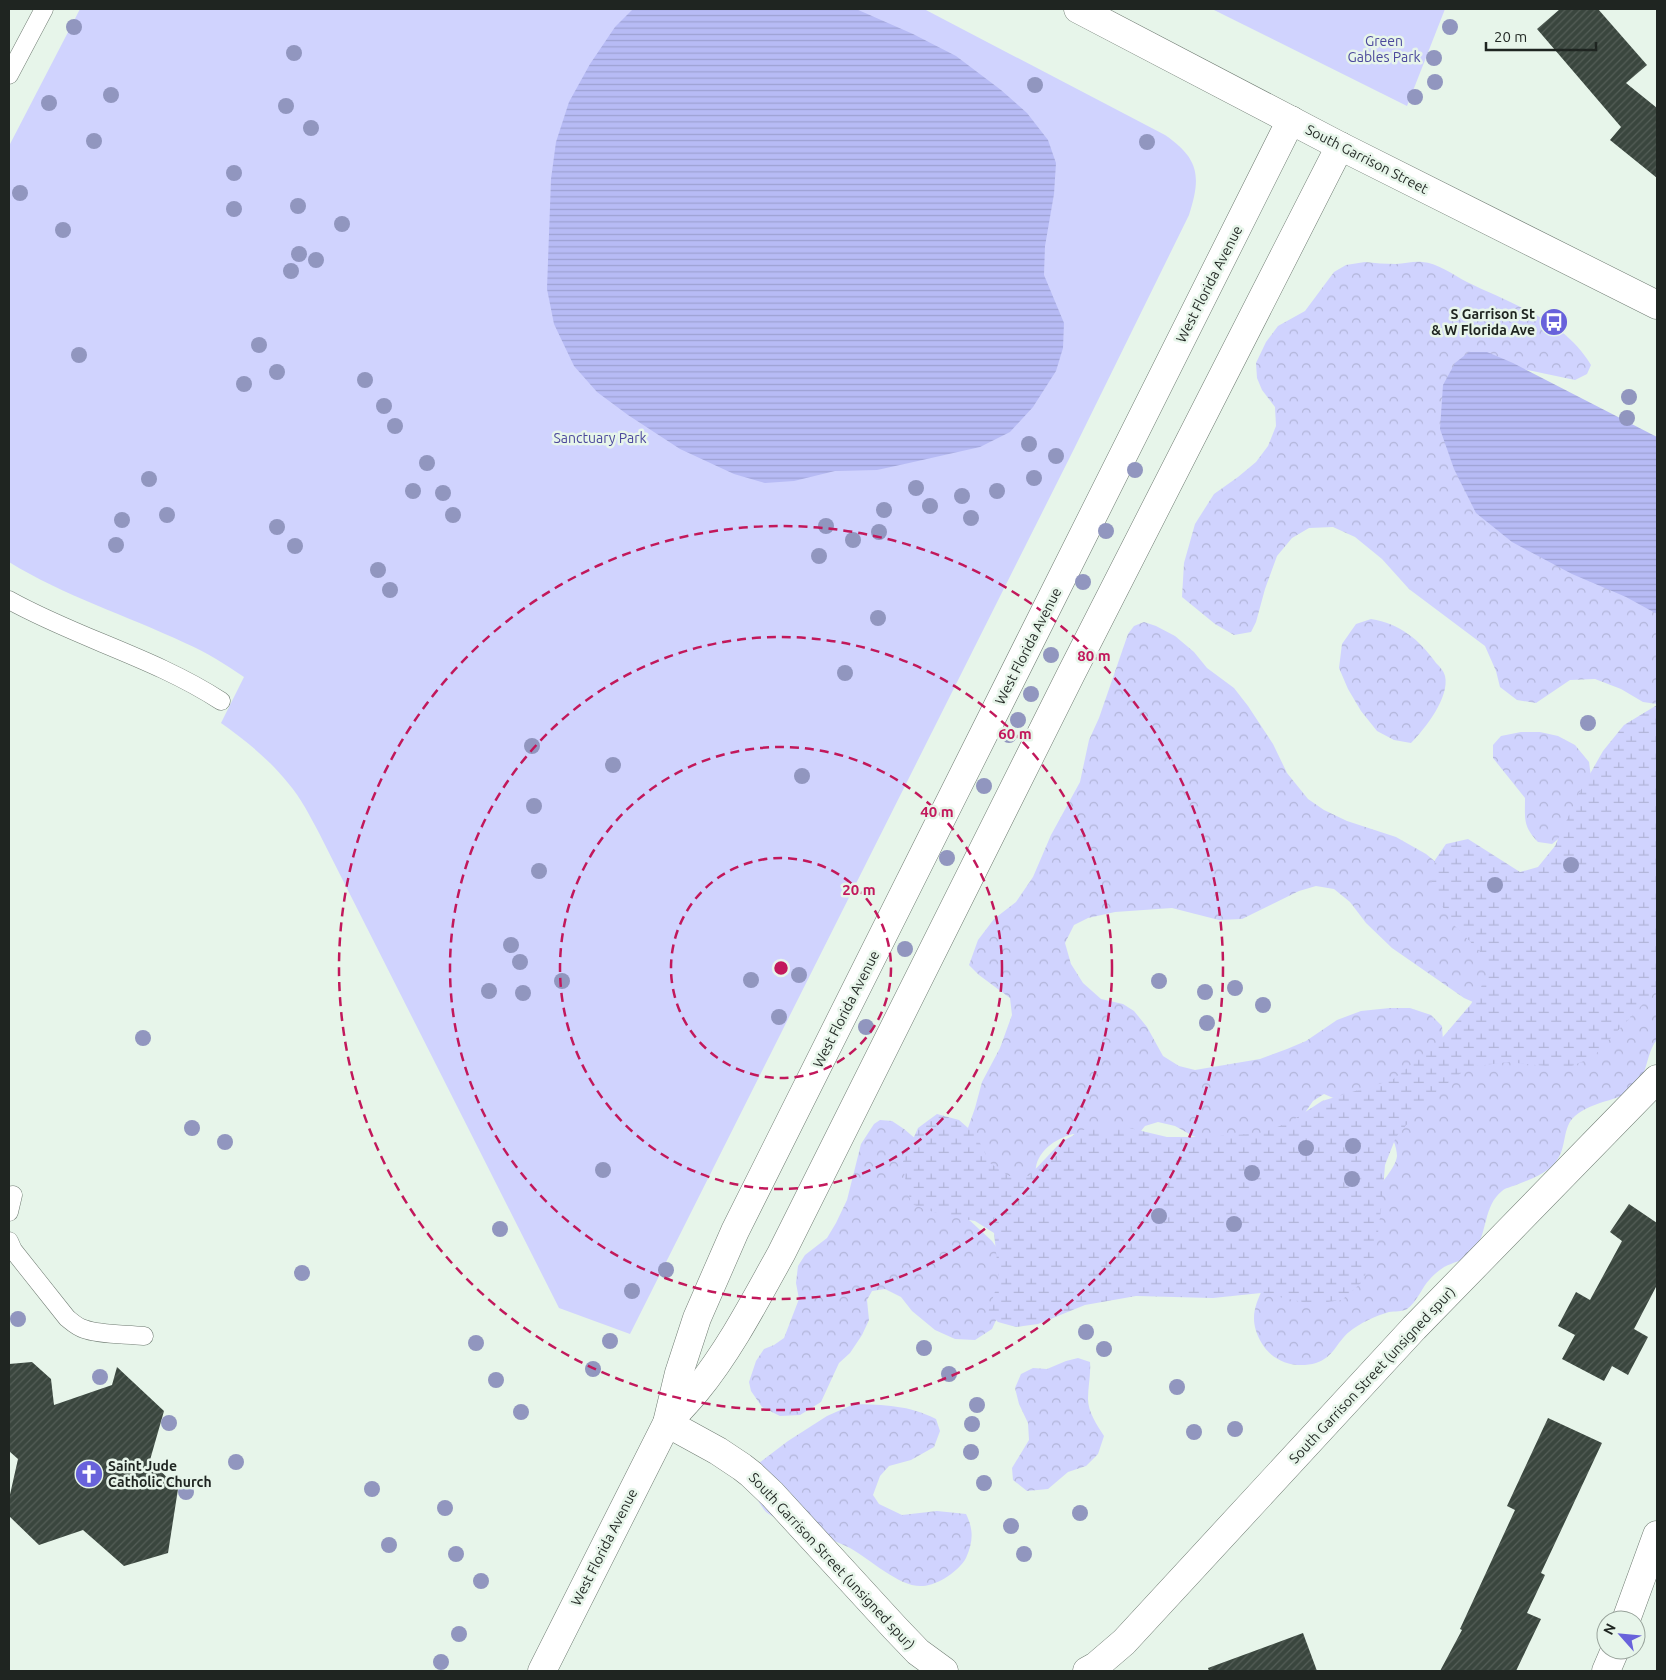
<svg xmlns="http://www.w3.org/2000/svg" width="1666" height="1680" viewBox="0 0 1666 1680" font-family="Ubuntu,sans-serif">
  <defs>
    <pattern id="forest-crowns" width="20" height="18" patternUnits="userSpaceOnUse" patternTransform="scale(1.25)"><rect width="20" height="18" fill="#d0d3fe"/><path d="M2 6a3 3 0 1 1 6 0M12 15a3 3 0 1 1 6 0" fill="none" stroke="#b2b5d9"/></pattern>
    <pattern id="wetland-marsh" width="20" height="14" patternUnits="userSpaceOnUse" patternTransform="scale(1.25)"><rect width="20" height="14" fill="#d0d3fe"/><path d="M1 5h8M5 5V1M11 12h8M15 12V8" fill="none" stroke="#b2b5d9"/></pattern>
    <pattern id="water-rules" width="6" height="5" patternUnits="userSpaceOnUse" patternTransform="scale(1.25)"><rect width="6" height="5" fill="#b7bbf5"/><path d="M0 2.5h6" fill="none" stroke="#9da1d2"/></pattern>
    <pattern id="building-hatch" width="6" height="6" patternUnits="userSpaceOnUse" patternTransform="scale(1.25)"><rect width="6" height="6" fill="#3a463e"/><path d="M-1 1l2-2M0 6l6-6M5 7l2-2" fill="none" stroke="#545e57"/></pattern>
  </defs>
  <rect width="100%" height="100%" fill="#e7f5ea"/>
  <!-- forest -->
  <g fill="url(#forest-crowns)">
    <path d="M1365 262C1375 263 1385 264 1396 264 1404 264 1414 261 1422 262 1438 263 1453 275 1467 282 1512 304 1564 320 1591 365L1587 374 1575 380 1513 367 1657 587V704L1643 702 1621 689 1595 679 1570 680 1536 703 1517 700 1500 687 1496 671 1485 646 1409 589 1382 559 1355 537 1333 527 1309 528 1292 538 1277 556 1265 589 1256 622 1251 632 1234 635 1215 624 1182 597 1184 563 1195 524 1214 494 1238 477 1256 462 1268 446 1276 426 1275 407 1262 390 1257 378 1256 363 1266 342 1278 326 1305 311 1334 272 1346 265Z"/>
    <path d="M1371 619C1400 624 1419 639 1436 663 1439 666 1444 671 1445 676 1450 697 1425 729 1411 743L1394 740 1377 731 1361 711 1348 689 1339 668 1342 644 1356 624Z"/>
    <path d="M1144 622 1156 626 1175 636 1194 652 1207 668 1234 688 1248 706 1273 744 1287 773 1308 799 1324 810 1347 821 1396 837 1426 854 1442 867 1513 901 1482 1006 1464 998 1392 948 1366 923 1350 902 1334 889 1316 886 1299 891 1242 919 1219 920 1172 908 1115 912 1088 918 1074 925 1065 943 1071 964 1083 983 1101 999 1123 1004 1134 1011 1147 1027 1163 1056 1179 1066 1195 1070 1260 1059 1287 1049 1306 1041 1337 1020 1361 1011 1390 1008H1410L1431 1015 1442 1026 1443 1041 1657 953V1040C1648 1049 1647 1072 1638 1085 1627 1100 1593 1100 1575 1116 1562 1127 1567 1147 1557 1160 1548 1174 1530 1179 1516 1185 1511 1187 1505 1188 1502 1191 1483 1206 1488 1233 1474 1251 1468 1259 1460 1260 1451 1264 1444 1266 1435 1273 1430 1279 1422 1287 1417 1302 1407 1309 1402 1312 1395 1311 1389 1312 1375 1316 1360 1323 1349 1332 1336 1343 1334 1357 1316 1363 1295 1369 1272 1362 1261 1342 1249 1320 1254 1307 1264 1286L1371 1196C1378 1187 1396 1168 1397 1156 1397 1147 1391 1135 1389 1125L1338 1100 1324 1094 1313 1101 1300 1120 1279 1135 1219 1144 1193 1136 1175 1126 1158 1122 1145 1126 1134 1140 1087 1141 1073 1134C1053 1139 1030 1156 1037 1180 1040 1194 1051 1210 1057 1223L963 1142 975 1108 982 1082 1000 1048 1012 1015 1010 998 979 975 969 965 978 940 994 919 1016 902 1033 877 1051 835 1080 782 1089 740 1099 718 1128 634 1134 626Z"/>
    <path d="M1521 732H1540L1558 736 1575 745 1589 762 1591 777 1567 832 1552 844 1538 842C1523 826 1525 820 1525 798L1493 758V745L1501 736Z"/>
    <path d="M880 1120 892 1121 904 1129 923 1145 966 1217 992 1241 1003 1257 1002 1307 992 1329 975 1340 955 1339 935 1330 912 1311 901 1297 885 1289 872 1291 867 1300 869 1320 862 1335 850 1353 839 1363 821 1402 800 1415 780 1416 762 1407 751 1391 749 1382 756 1361 764 1349 774 1345 784 1338 799 1299 796 1283 798 1266 805 1255 827 1238 836 1223 847 1200 861 1144 874 1124Z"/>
    <path d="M1078 1358 1090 1362C1091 1375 1088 1386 1088 1399 1088 1412 1097 1425 1104 1436L1098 1454 1086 1466 1068 1472 1048 1489 1027 1491 1013 1480 1012 1468 1029 1440 1028 1423 1019 1404 1015 1388 1021 1374 1033 1368 1047 1369 1066 1361Z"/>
    <path d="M854 1404C884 1405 909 1405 936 1419L940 1431 934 1447 911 1460 889 1466 880 1476 873 1495 879 1504 902 1515 937 1511 966 1514C974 1530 973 1542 966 1558 959 1571 938 1585 923 1586 900 1588 870 1559 850 1548 827 1536 802 1531 779 1519 775 1517 769 1515 766 1512 758 1503 754 1492 751 1481L759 1463 788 1441 827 1416Z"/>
  </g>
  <!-- wetland -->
  <path fill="url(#wetland-marsh)" d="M1657 705V989L1593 1057 1572 1066H1545L1508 1062 1469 1067 1432 1095 1396 1137 1385 1165 1382 1202 1375 1256 1361 1283 1342 1300 1312 1304 1261 1293 1213 1298 1136 1296 1085 1305 1038 1324 1016 1327 998 1322 988 1312 999 1280 994 1233 975 1221 942 1215 911 1204 902 1164 918 1128 937 1114 959 1120 976 1135 990 1163 1009 1176H1029L1061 1142 1089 1127H1125L1167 1137H1205L1262 1133 1290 1122 1322 1101 1392 1080 1436 1045 1471 1004 1488 975V960L1454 925 1431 888 1435 860 1446 844 1468 839 1520 872 1538 867 1555 846 1578 795 1603 751 1624 725Z"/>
  <!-- green -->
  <g fill="#d0d3fe">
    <path d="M80 9H924L1165 135C1200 159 1201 177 1189 215L1074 449 630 1334 559 1308 319 833C310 816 301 798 288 783 269 759 246 741 221 723L244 677C225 664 206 652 185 643 126 615 64 596 9 562V146Z"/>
    <path d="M1212 9H1445L1407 106Z"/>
  </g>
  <!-- water -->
  <g fill="url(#water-rules)">
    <path d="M633 9H856L913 34 956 56 1001 90 1027 113 1048 140 1056 163 1054 194 1045 246 1044 275 1064 323 1063 348 1056 371 1033 407 1010 432 980 447 909 463 877 470 835 471 794 481 765 483 734 474 680 449 628 415 597 392 574 366 554 324 547 289 551 179 556 142 569 102 590 64 615 27Z"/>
    <path d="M1469 352H1487L1513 363 1657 437V614L1626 597 1572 574 1512 542 1476 513 1454 469 1440 429 1443 385 1455 363Z"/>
  </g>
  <!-- building -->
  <g fill="url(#building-hatch)">
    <path d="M1560 9H1598L1647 65 1626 83 1657 108V178L1610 140 1621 127 1537 29Z"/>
    <path d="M1629 1204 1657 1223V1285L1634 1329 1648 1337 1628 1375 1612 1366 1604 1381 1562 1359 1575 1335 1558 1326 1576 1292 1590 1300 1622 1241 1610 1232Z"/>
    <path d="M32 1362 51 1379 54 1405 112 1385 117 1367 164 1411 150 1460 178 1489 168 1553 124 1566 83 1530 39 1545 9 1516V1499L18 1459 9 1451V1364Z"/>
    <path d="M1548 1418 1602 1443 1541 1573 1545 1575 1527 1613 1541 1619 1516 1671H1440L1462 1630 1460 1629 1515 1510 1507 1506Z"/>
    <path d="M1303 1633 1317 1671H1209L1208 1668Z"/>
  </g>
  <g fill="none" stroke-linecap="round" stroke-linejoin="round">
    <defs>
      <g id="service">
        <path d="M9 75 44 9"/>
        <path d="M9 600C77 638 155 658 221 701"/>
        <path d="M9 1212 13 1195"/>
        <path d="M9 1241 13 1250 67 1318C72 1322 77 1327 84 1329 100 1335 126 1334 144 1336"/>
      </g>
      <g id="minor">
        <path d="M667 1423 718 1451 742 1467 751 1474 772 1494 895 1628 918 1652 944 1671"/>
        <path d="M1626 1620 1657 1535"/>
        <path d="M1087 1671 1096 1666 1124 1642 1414 1328 1657 1079"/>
        <path d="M1606 1671 1615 1650"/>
      </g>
      <g id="tertiary">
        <path d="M668 1422C677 1412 687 1402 696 1391 729 1351 756 1299 781 1254L1071 674 1340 146"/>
        <path d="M542 1671 667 1423 679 1373 697 1318 735 1231 1291 120"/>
      </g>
      <path id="secondary" d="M1078 9 1340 146 1657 305"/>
    </defs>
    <!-- service casing -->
    <use href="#service" stroke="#707c73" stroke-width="19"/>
    <!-- minor casing -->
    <use href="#minor" stroke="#707c73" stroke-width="29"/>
    <!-- tertiary casing -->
    <use href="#tertiary" stroke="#707c73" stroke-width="29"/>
    <!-- secondary casing -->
    <use href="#secondary" stroke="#707c73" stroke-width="29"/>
    <!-- service -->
    <use href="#service" stroke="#fff" stroke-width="18"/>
    <!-- minor -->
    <use href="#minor" stroke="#fff" stroke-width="28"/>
    <!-- tertiary -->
    <use href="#tertiary" stroke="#fff" stroke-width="28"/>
    <!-- secondary -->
    <use href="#secondary" stroke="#fff" stroke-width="28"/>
  </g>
  <!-- trees -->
  <g fill="#9196bf">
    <circle cx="74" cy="27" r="8"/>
    <circle cx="1450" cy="27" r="8"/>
    <circle cx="294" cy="53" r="8"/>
    <circle cx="1434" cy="58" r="8"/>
    <circle cx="1435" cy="82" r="8"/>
    <circle cx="1035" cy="85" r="8"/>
    <circle cx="111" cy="95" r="8"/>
    <circle cx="1415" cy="97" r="8"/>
    <circle cx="49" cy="103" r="8"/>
    <circle cx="286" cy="106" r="8"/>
    <circle cx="311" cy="128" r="8"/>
    <circle cx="94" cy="141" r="8"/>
    <circle cx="1147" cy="142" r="8"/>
    <circle cx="234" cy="173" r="8"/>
    <circle cx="20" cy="193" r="8"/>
    <circle cx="298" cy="206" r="8"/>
    <circle cx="234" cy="209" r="8"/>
    <circle cx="342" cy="224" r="8"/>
    <circle cx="63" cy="230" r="8"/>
    <circle cx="299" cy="254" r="8"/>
    <circle cx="316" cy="260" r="8"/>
    <circle cx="291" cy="271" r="8"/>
    <circle cx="259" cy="345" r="8"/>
    <circle cx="79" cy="355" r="8"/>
    <circle cx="277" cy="372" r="8"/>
    <circle cx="365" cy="380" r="8"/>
    <circle cx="244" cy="384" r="8"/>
    <circle cx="1629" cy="397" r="8"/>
    <circle cx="384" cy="406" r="8"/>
    <circle cx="1627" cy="418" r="8"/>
    <circle cx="395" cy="426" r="8"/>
    <circle cx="1029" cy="444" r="8"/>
    <circle cx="1056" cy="456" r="8"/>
    <circle cx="427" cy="463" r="8"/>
    <circle cx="1135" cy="470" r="8"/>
    <circle cx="1034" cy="478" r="8"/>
    <circle cx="149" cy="479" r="8"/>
    <circle cx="916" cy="488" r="8"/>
    <circle cx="413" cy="491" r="8"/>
    <circle cx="997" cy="491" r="8"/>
    <circle cx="443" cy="493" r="8"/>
    <circle cx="962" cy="496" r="8"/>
    <circle cx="930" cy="506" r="8"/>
    <circle cx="884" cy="510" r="8"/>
    <circle cx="167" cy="515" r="8"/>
    <circle cx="453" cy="515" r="8"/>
    <circle cx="971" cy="518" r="8"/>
    <circle cx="122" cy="520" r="8"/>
    <circle cx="826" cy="526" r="8"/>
    <circle cx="277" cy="527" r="8"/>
    <circle cx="1106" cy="531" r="8"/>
    <circle cx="879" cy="532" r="8"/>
    <circle cx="853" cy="540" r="8"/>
    <circle cx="116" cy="545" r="8"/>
    <circle cx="295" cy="546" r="8"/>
    <circle cx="819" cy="556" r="8"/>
    <circle cx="378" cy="570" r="8"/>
    <circle cx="1083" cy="582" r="8"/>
    <circle cx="390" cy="590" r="8"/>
    <circle cx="878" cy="618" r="8"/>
    <circle cx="1051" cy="655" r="8"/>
    <circle cx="845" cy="673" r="8"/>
    <circle cx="1031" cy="694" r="8"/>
    <circle cx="1018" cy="720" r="8"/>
    <circle cx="1588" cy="723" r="8"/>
    <circle cx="1009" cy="735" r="8"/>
    <circle cx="532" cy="746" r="8"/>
    <circle cx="613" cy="765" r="8"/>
    <circle cx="802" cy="776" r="8"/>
    <circle cx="984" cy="786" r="8"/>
    <circle cx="534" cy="806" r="8"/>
    <circle cx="947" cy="858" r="8"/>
    <circle cx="1571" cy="865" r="8"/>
    <circle cx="539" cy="871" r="8"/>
    <circle cx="1495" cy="885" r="8"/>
    <circle cx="511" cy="945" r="8"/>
    <circle cx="905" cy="949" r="8"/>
    <circle cx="520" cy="962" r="8"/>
    <circle cx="799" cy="975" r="8"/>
    <circle cx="751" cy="980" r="8"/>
    <circle cx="562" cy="981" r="8"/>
    <circle cx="1159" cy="981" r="8"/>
    <circle cx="1235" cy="988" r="8"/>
    <circle cx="489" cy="991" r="8"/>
    <circle cx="1205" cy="992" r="8"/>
    <circle cx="523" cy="993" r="8"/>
    <circle cx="1263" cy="1005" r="8"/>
    <circle cx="779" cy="1017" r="8"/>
    <circle cx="1207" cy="1023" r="8"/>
    <circle cx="866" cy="1027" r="8"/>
    <circle cx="143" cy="1038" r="8"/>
    <circle cx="192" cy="1128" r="8"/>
    <circle cx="225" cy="1142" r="8"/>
    <circle cx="1353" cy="1146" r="8"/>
    <circle cx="1306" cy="1148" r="8"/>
    <circle cx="603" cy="1170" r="8"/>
    <circle cx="1252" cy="1173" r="8"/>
    <circle cx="1352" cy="1179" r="8"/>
    <circle cx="1159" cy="1216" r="8"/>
    <circle cx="1234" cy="1224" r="8"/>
    <circle cx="500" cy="1229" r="8"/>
    <circle cx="666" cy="1270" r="8"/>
    <circle cx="302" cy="1273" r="8"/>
    <circle cx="632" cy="1291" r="8"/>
    <circle cx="18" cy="1319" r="8"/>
    <circle cx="1086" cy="1332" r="8"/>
    <circle cx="610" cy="1341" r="8"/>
    <circle cx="476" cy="1343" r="8"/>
    <circle cx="924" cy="1348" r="8"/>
    <circle cx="1104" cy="1349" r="8"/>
    <circle cx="593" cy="1369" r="8"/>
    <circle cx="949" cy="1374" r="8"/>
    <circle cx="100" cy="1377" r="8"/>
    <circle cx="496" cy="1380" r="8"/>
    <circle cx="1177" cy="1387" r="8"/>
    <circle cx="977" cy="1405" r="8"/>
    <circle cx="521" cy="1412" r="8"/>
    <circle cx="169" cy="1423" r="8"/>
    <circle cx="972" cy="1424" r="8"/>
    <circle cx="1235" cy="1429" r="8"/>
    <circle cx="1194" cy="1432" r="8"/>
    <circle cx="971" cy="1452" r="8"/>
    <circle cx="236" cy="1462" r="8"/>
    <circle cx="984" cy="1483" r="8"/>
    <circle cx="372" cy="1489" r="8"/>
    <circle cx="186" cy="1492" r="8"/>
    <circle cx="445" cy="1508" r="8"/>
    <circle cx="1080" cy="1513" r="8"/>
    <circle cx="1011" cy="1526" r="8"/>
    <circle cx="389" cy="1545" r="8"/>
    <circle cx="456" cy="1554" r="8"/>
    <circle cx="1024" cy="1554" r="8"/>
    <circle cx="481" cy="1581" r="8"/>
    <circle cx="459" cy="1634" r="8"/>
    <circle cx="441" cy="1662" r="8"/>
  </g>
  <!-- distance rings -->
  <g fill="none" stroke="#c2185b" stroke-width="2.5" stroke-dasharray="9 6">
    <circle cx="781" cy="968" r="110"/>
    <circle cx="781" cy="968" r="221"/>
    <circle cx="781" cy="968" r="331"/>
    <circle cx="781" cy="968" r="442"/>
  </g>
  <!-- icons -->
  <defs>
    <symbol id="bus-disc" viewBox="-11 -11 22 22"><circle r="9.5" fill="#6862db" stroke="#e7f5ea"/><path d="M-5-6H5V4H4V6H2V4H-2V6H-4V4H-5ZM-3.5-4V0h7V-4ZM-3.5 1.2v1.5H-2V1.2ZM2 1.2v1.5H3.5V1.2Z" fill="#fff"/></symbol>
    <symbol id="church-disc" viewBox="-11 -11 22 22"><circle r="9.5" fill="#6862db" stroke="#e7f5ea"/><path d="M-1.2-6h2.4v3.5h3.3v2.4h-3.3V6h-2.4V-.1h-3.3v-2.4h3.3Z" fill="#fff"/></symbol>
  </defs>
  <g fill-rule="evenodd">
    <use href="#bus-disc" x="1538" y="306" width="32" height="32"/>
    <use href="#church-disc" x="73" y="1458" width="32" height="32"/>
  </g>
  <g text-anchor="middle" stroke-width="5" stroke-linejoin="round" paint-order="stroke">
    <!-- park labels -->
    <g font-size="14" fill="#4b489b" stroke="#e7f5ea">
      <text x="1384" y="46">Green<tspan x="1384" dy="16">Gables Park</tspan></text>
      <text x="600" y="443">Sanctuary Park</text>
    </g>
    <!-- street labels -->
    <g font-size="14" fill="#1f2521" stroke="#e7f5ea">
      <text transform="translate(1367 159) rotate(27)" y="5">South Garrison Street</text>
      <text transform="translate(1209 284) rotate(-63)" y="5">West Florida Avenue</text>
      <text transform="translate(1028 646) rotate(-63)" y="5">West Florida Avenue</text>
      <text transform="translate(846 1009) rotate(-63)" y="5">West Florida Avenue</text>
      <text transform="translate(1372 1375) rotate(-47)" y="5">South Garrison Street (unsigned spur)</text>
      <text transform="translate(604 1547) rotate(-63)" y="5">West Florida Avenue</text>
      <text transform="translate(832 1561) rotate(47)" y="5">South Garrison Street (unsigned spur)</text>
    </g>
    <!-- poi labels -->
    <g font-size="14" font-weight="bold" fill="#1f2521" stroke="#e7f5ea" text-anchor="end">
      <text x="1535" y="319">S Garrison St<tspan x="1535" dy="16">&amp; W Florida Ave</tspan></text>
      <text x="108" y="1471" text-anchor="start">Saint Jude<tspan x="108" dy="16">Catholic Church</tspan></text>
    </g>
  </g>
  <circle cx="781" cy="968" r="8" fill="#c2185b" stroke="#e7f5ea" stroke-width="2.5"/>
  <g font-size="15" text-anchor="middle" font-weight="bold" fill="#c2185b" stroke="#e7f5ea" stroke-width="5" stroke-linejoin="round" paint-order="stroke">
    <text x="1094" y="661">80 m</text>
    <text x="1015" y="739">60 m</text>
    <text x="937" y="817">40 m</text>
    <text x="859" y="895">20 m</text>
  </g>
  <!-- border -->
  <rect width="1666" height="1680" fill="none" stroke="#1f2521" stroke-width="20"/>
  <!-- north arrow -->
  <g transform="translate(1621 1635) rotate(297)"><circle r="24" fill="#e7f5ea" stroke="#97a29a"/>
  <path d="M0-4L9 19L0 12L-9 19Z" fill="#6862db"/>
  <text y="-8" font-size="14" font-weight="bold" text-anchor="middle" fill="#1f2521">N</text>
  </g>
  <!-- scale -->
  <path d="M1486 42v8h110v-8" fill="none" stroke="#1f2521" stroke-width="2.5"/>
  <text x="1494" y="42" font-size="15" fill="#1f2521" stroke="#e7f5ea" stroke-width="4" paint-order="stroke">20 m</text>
</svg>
